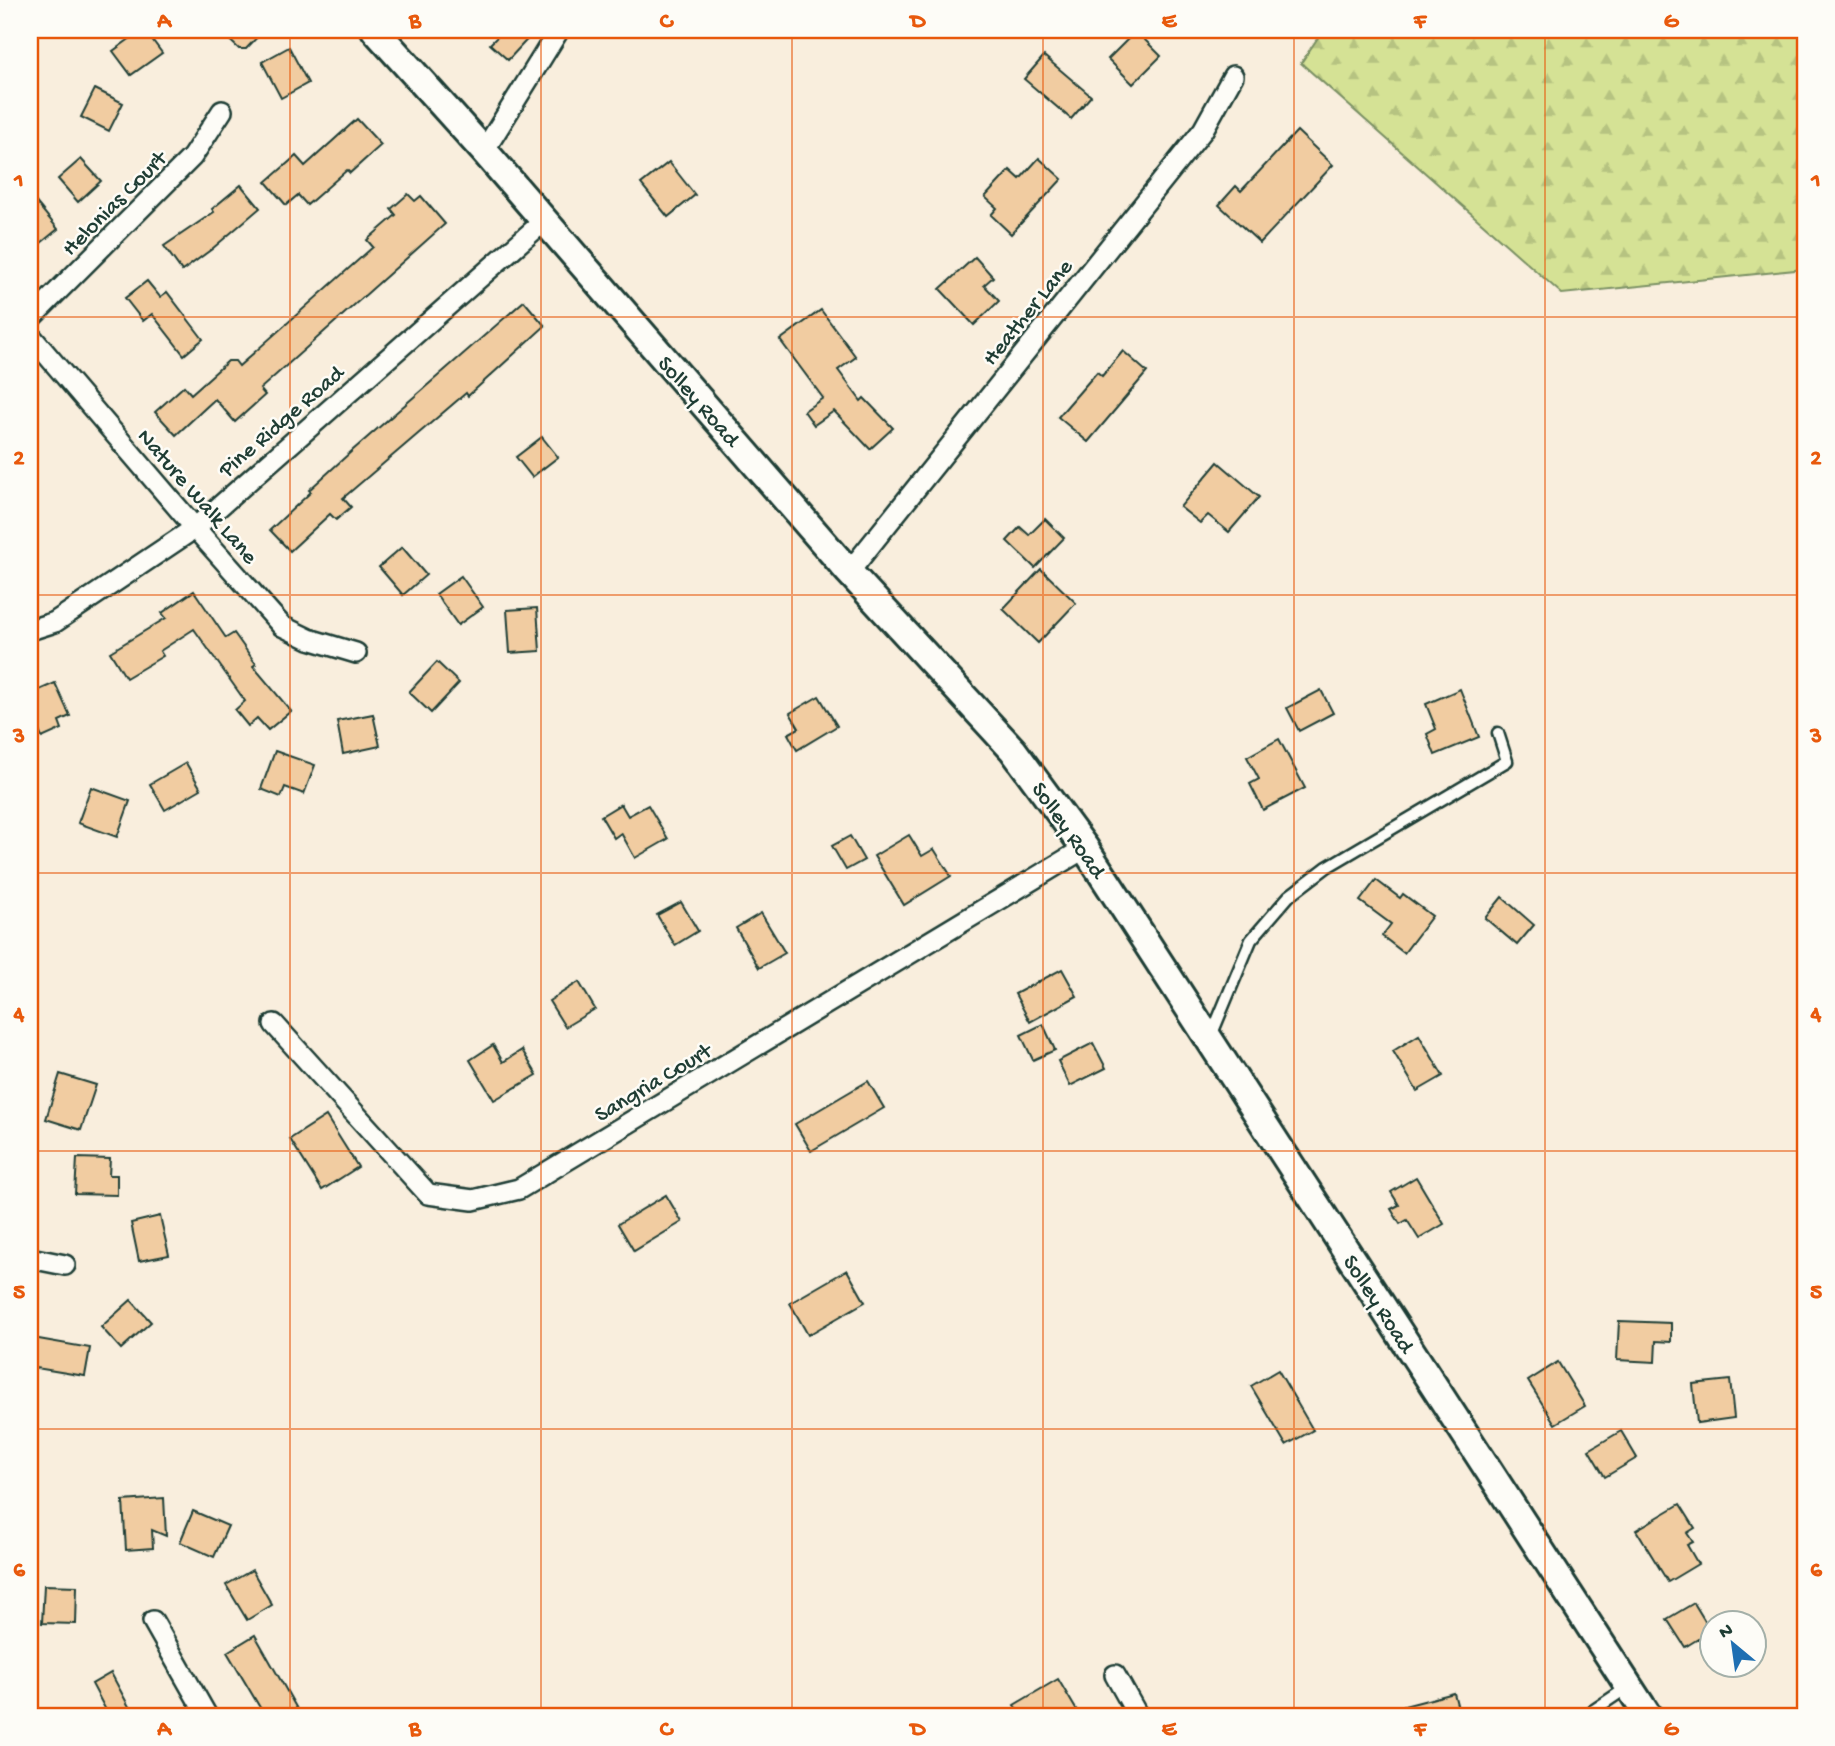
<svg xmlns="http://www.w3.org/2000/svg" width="1835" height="1746" viewBox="0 0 1835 1746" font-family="'Gochi Hand',sans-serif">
  <defs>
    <pattern id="forest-firs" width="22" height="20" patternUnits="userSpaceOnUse" patternTransform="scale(1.75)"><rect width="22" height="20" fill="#d5e295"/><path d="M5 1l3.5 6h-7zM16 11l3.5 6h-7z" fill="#b6c381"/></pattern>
  </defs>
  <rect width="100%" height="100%" fill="#f9eedd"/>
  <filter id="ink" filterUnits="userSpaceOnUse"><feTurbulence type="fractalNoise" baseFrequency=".0143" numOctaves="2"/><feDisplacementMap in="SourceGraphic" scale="14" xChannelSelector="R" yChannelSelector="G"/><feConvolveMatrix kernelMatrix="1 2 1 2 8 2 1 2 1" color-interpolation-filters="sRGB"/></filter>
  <g filter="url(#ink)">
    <!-- forest -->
    <path fill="url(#forest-firs)" stroke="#7a9064" stroke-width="2" d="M1323 30H1805V269L1562 294 1301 63Z"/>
    <!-- building -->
    <g fill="#f1cca1" stroke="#1f3d34" stroke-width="2">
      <path d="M142 30H145L162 53 131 75 113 51Z"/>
      <path d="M219 30H264L246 49H239Z"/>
      <path d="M504 30H536L508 60 490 44Z"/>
      <path d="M1136 31 1161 56 1133 84 1108 59Z"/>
      <path d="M289 47 308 83 281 98 262 62Z"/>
      <path d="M1044 56 1091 96 1071 119 1024 79Z"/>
      <path d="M95 89 123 103 109 131 81 117Z"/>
      <path d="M357 119 381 145 350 173 347 170 307 205 298 195 286 205 266 182 296 156 305 166Z"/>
      <path d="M1297 131 1333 165 1260 243 1219 205 1236 186 1241 191Z"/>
      <path d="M1039 158 1062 179 1011 234 991 215 997 208 985 197 1010 170 1020 179Z"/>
      <path d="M81 159 101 181 78 202 58 179Z"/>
      <path d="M669 162 695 195 668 217 641 184Z"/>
      <path d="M241 185 260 208 212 249 182 271 164 246 214 212 212 209Z"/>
      <path d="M408 194 415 201 421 196 445 224 260 389 265 395 235 422 215 399 176 435 155 412 184 386 191 394 228 361H235L239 366 373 247 367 240 396 215 391 209Z"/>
      <path d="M30 195 58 229 30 252Z"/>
      <path d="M975 257 993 277 984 285 999 301 974 325 940 289Z"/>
      <path d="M147 281 160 297 167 292 203 339 184 355 152 314 143 321 125 298Z"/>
      <path d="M524 301 545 326 468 396 466 393 343 498 351 507 336 520 330 514 290 551 270 530 311 492 309 490 353 450Z"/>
      <path d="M821 310 856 357 838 370 861 401 864 398 893 428 870 449 834 411 814 425 804 411 823 398 780 340Z"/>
      <path d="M1123 351 1147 372 1088 442 1058 417 1097 372 1102 376Z"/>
      <path d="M542 437 558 457 532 477 516 457Z"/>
      <path d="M1218 462 1259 497 1229 532 1208 515 1200 523 1180 507Z"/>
      <path d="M1045 519 1064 538 1035 568 1007 541 1020 527 1029 535Z"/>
      <path d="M402 547 426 575 403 595 379 567Z"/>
      <path d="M1041 569 1076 603 1038 643 1003 609Z"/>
      <path d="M461 576 483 607 458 625 436 594Z"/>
      <path d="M194 591 226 638 234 633 256 664 253 666 291 711 268 730 257 718 248 726 235 710 245 701 194 629 160 651 163 656 126 678 110 652 166 618 162 613Z"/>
      <path d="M537 608 540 651 510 653 507 610Z"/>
      <path d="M437 662 459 683 431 713 409 692Z"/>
      <path d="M55 683 70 716 59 721 62 729 42 738 30 710V694Z"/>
      <path d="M1460 689 1479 737 1435 755 1427 734 1436 729 1426 704Z"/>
      <path d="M1321 690 1333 713 1299 731 1287 708Z"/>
      <path d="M819 696 837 726 797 750 788 734 799 728 790 713Z"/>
      <path d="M373 714 380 746 343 754 337 721Z"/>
      <path d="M1279 739 1305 788 1263 810 1250 784 1259 779 1247 757Z"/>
      <path d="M275 751 315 765 304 794 285 787 281 797 261 789Z"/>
      <path d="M186 763 201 789 165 810 150 784Z"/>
      <path d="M91 787 130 801 117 837 78 823Z"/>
      <path d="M621 804 628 816 648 805 668 839 635 858 621 833 614 838 601 816Z"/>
      <path d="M909 835 922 856 934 849 951 876 904 905 874 856Z"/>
      <path d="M850 836 864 860 846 870 832 846Z"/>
      <path d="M1376 880 1400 898 1403 894 1432 916 1404 953 1382 936 1391 924 1360 901Z"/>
      <path d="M1502 897 1534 925 1517 945 1485 918Z"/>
      <path d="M681 902 698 931 675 945 657 915Z"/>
      <path d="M761 913 785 953 759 968 736 928Z"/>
      <path d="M1062 969 1077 996 1030 1022 1015 994Z"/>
      <path d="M579 982 595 1009 565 1027 549 1001Z"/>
      <path d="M1043 1024 1055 1050 1033 1060 1021 1035Z"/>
      <path d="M1419 1035 1443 1076 1417 1091 1393 1051Z"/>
      <path d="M1093 1043 1106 1068 1070 1086 1058 1061Z"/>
      <path d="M493 1045 503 1062 522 1050 537 1075 494 1100 470 1060Z"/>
      <path d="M60 1074 96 1085 81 1130 46 1119Z"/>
      <path d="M868 1081 884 1108 811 1151 795 1124Z"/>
      <path d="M326 1116 358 1167 322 1190 290 1139Z"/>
      <path d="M77 1158 110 1159 109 1175H117V1195L75 1194Z"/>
      <path d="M1416 1177 1444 1224 1419 1239 1407 1220 1400 1224 1391 1209 1399 1205 1391 1192Z"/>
      <path d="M666 1195 682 1222 634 1251 618 1224Z"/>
      <path d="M160 1216 169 1255 139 1261 131 1223Z"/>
      <path d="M847 1270 865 1302 808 1335 790 1303Z"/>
      <path d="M131 1300 151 1322 121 1349 101 1327Z"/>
      <path d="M1619 1321 1671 1323V1342L1656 1341 1655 1362 1617 1360Z"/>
      <path d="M33 1338 90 1348 85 1376 30 1367Z"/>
      <path d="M1558 1362 1585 1406 1555 1424 1528 1381Z"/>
      <path d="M1278 1370 1313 1430 1286 1445 1251 1386Z"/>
      <path d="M1730 1380 1734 1418 1697 1423 1693 1384Z"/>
      <path d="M1621 1431 1637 1458 1605 1477 1589 1450Z"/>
      <path d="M164 1498 166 1536 152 1530 153 1548 126 1550 123 1501Z"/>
      <path d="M1680 1504 1695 1528 1687 1533 1693 1542 1687 1545 1698 1564 1668 1582 1636 1530Z"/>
      <path d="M193 1511 228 1526 214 1557 180 1542Z"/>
      <path d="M252 1570 272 1605 247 1620 226 1585Z"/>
      <path d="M44 1585 77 1586 76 1624 42 1623Z"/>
      <path d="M1694 1603 1711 1631 1685 1647 1667 1619Z"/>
      <path d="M255 1635 276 1672 301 1716H265L227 1652Z"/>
      <path d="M111 1673 134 1716H109L92 1684Z"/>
      <path d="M1058 1679 1080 1716H1021L1014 1705Z"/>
      <path d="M1454 1693 1460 1716H1390L1389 1710Z"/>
    </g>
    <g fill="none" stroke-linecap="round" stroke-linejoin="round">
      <defs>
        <g id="lane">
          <path d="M1211 1036 1251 940 1289 896 1327 867 1507 761 1498 733"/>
          <path d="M1585 1716 1628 1687"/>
        </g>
        <g id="street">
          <path d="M484 151 559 30"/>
          <path d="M30 319 192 157 222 111"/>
          <path d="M30 335 195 528 282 626 309 639 356 653"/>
          <path d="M849 572 1203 130 1233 76"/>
          <path d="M30 630 55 622 195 528 544 221"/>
          <path d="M274 1024 428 1194 473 1200 519 1189 1085 848"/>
          <path d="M30 1258 65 1265"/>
          <path d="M153 1621 207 1716"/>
          <path d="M1115 1675 1138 1716"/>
        </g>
        <path id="secondary" d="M375 30 484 151 849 572 1013 750 1085 848 1648 1716"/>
      </defs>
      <!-- lane casing -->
      <use href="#lane" stroke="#1f3d34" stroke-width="15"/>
      <!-- street casing -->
      <use href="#street" stroke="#1f3d34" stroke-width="24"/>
      <!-- secondary casing -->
      <use href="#secondary" stroke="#1f3d34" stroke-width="32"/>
      <!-- lane -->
      <use href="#lane" stroke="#fdfcf7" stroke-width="10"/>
      <!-- street -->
      <use href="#street" stroke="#fdfcf7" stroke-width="19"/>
      <!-- secondary -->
      <use href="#secondary" stroke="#fdfcf7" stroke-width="26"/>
    </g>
  </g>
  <!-- grid -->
  <path fill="none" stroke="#e8590c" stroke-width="2" stroke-opacity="0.55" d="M290 30V1716M541 30V1716M792 30V1716M1043 30V1716M1294 30V1716M1545 30V1716M30 317H1805M30 595H1805M30 873H1805M30 1151H1805M30 1429H1805"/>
  <g text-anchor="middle" stroke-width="5" stroke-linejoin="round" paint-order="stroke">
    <!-- street labels -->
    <g font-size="23" fill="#1f3d34" stroke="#fdfcf7">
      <text transform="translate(113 202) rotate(-45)" y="8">Helonias Court</text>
      <text transform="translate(1026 311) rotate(-51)" y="8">Heather Lane</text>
      <text transform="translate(700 400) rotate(49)" y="8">Solley Road</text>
      <text transform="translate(280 420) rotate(-41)" y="8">Pine Ridge Road</text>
      <text transform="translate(199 495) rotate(49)" y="8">Nature Walk Lane</text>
      <text transform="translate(1070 829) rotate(55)" y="8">Solley Road</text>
      <text transform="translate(652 1081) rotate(-31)" y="8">Sangria Court</text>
      <text transform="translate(1380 1303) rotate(57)" y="8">Solley Road</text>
    </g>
  </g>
  <!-- margin -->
  <rect width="1835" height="1746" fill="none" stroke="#fdfcf7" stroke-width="77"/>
  <!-- north arrow -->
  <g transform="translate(1733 1644) rotate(331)"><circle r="33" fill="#fdfcf7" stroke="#a4b0a9" stroke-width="2"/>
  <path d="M0-5L12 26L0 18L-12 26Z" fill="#1f6fb2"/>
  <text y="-10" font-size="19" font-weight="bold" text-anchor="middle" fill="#1f3d34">N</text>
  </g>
  <rect x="38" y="38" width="1759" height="1670" fill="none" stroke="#e8590c" stroke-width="2.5"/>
  <g font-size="23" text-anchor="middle" font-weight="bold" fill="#e8590c">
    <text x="164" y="27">A</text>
    <text x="415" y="27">B</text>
    <text x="666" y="27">C</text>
    <text x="918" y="27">D</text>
    <text x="1169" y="27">E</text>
    <text x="1420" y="27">F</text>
    <text x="1671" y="27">G</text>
    <text x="19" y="186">1</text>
    <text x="1816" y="186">1</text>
    <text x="19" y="464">2</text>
    <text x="1816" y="464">2</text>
    <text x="19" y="742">3</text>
    <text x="1816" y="742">3</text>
    <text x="19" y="1020">4</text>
    <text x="1816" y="1020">4</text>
    <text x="19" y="1298">5</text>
    <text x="1816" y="1298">5</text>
    <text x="19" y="1576">6</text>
    <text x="1816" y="1576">6</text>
    <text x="164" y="1735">A</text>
    <text x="415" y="1735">B</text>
    <text x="666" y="1735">C</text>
    <text x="918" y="1735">D</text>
    <text x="1169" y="1735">E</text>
    <text x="1420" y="1735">F</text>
    <text x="1671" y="1735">G</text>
  </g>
</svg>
